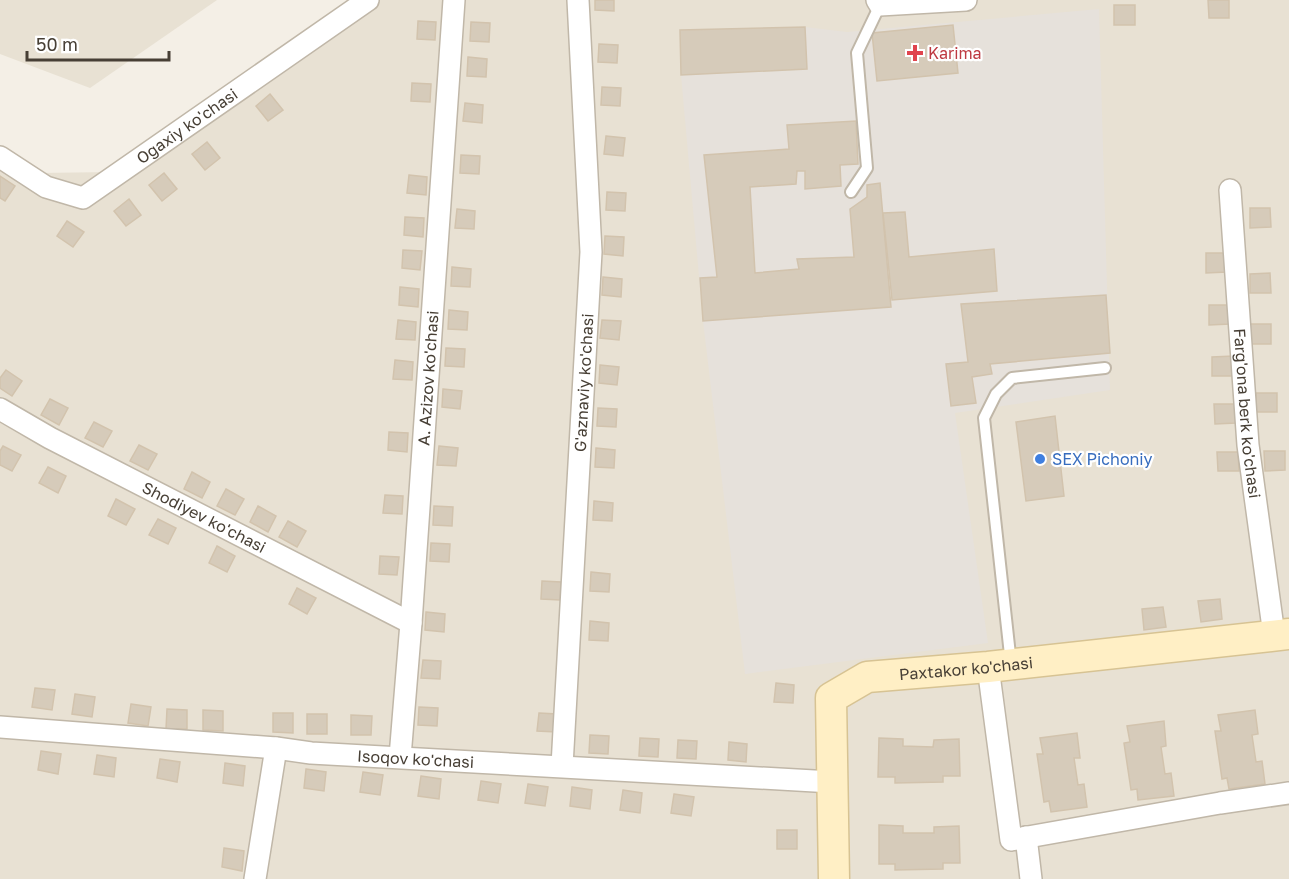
<svg xmlns="http://www.w3.org/2000/svg" width="1289" height="879" viewBox="0 0 1289 879" font-family="'Golos Text',sans-serif">
  <rect width="100%" height="100%" fill="#f4efe6"/>
  <!-- residential -->
  <g fill="#e8e1d3">
    <path d="M0 0H217L90 88 0 54Z"/>
    <path d="M360 0H1289V879H0V149L36 173 114 172Z"/>
  </g>
  <!-- industrial -->
  <path fill="#e6e1db" d="M1099 9 1110 390 955 413 988 643 745 674 703 321 681 75 680 30 805 27 847 32Z"/>
  <!-- building -->
  <g fill="#d6cbba" stroke="#d2c3ad" stroke-width="1.5">
    <path d="M595 0H614V11L595 10Z"/>
    <path d="M1208 0H1229V18H1209Z"/>
    <rect x="1114" y="5" width="21" height="20"/>
    <path d="M418 21 436 22 435 40 417 39Z"/>
    <path d="M471 22 490 23 489 42 470 41Z"/>
    <path d="M953 25 958 73 877 81 872 33Z"/>
    <path d="M805 27 807 69 681 75 680 30Z"/>
    <path d="M599 44 618 45 617 63 598 62Z"/>
    <path d="M468 57 487 59 486 77 467 76Z"/>
    <path d="M412 83 431 84 430 102 411 101Z"/>
    <path d="M602 87 621 88 620 106 601 105Z"/>
    <path d="M270 94 283 110 268 121 256 106Z"/>
    <path d="M465 103 483 105 482 123 463 121Z"/>
    <path d="M856 121 858 164 840 165 841 186 805 189V171H797L796 184 750 187 755 273 799 269 797 259 854 257 850 209 867 197V185L880 183 891 307 703 321 700 278 717 277 704 155 789 149 787 125Z"/>
    <path d="M606 136 625 138 623 156 604 154Z"/>
    <path d="M207 142 220 158 205 170 192 154Z"/>
    <path d="M461 155 480 156 479 174 460 173Z"/>
    <path d="M164 173 177 189 162 201 149 185Z"/>
    <path d="M409 175 427 177 426 195 407 193Z"/>
    <path d="M0 176 15 186 5 201 0 198Z"/>
    <path d="M607 192 626 193 625 211 606 210Z"/>
    <path d="M129 199 141 215 126 226 114 211Z"/>
    <path d="M1250 208H1270L1271 227 1250 228Z"/>
    <path d="M457 209 475 211 474 229 455 228Z"/>
    <path d="M905 212 909 257 994 249 997 291 892 300 883 213Z"/>
    <path d="M405 217 424 218 423 237 404 235Z"/>
    <path d="M67 221 84 232 73 247 57 236Z"/>
    <path d="M605 236 624 237 623 256 604 254Z"/>
    <path d="M403 250 422 251 420 270 402 268Z"/>
    <path d="M1206 253H1227V272L1206 273Z"/>
    <path d="M452 267 471 269 470 287 451 286Z"/>
    <path d="M1270 273 1271 293H1250V274Z"/>
    <path d="M603 277 622 279 621 297 602 295Z"/>
    <path d="M400 287 419 289 418 307 399 305Z"/>
    <path d="M1106 295 1110 353 990 364 992 374 972 377 976 403 951 406 946 364 968 362 961 304Z"/>
    <path d="M1209 305H1230V324L1209 325Z"/>
    <path d="M449 310 468 312 467 330 448 329Z"/>
    <path d="M398 320 416 322 415 340 396 339Z"/>
    <path d="M602 320 621 321 619 340 600 338Z"/>
    <rect x="1250" y="324" width="21" height="20"/>
    <path d="M446 348 465 349 464 367 445 366Z"/>
    <path d="M1233 356V376H1212V357Z"/>
    <path d="M395 360 413 362 412 380 393 379Z"/>
    <path d="M600 365 619 367 617 385 599 383Z"/>
    <path d="M6 370 22 381 12 396 0 388V378Z"/>
    <path d="M443 389 462 391 460 409 442 407Z"/>
    <rect x="1256" y="393" width="21" height="19"/>
    <path d="M50 399 68 408 59 425 41 415Z"/>
    <path d="M1214 404H1235L1236 423 1215 424Z"/>
    <path d="M598 408 617 409 616 427 597 426Z"/>
    <path d="M1055 416 1064 496 1026 501 1016 422Z"/>
    <path d="M94 422 112 431 103 447 85 438Z"/>
    <path d="M389 432 408 433 407 452 388 450Z"/>
    <path d="M139 445 157 454 148 470 130 461Z"/>
    <path d="M3 446 21 455 12 471 0 465V451Z"/>
    <path d="M439 446 458 448 456 466 437 465Z"/>
    <path d="M596 448 615 450 614 468 595 467Z"/>
    <path d="M1264 451H1285V470L1265 471Z"/>
    <path d="M1217 452H1238L1239 471H1218Z"/>
    <path d="M48 467 66 476 58 493 39 483Z"/>
    <path d="M192 472 210 482 202 498 184 489Z"/>
    <path d="M226 489 244 499 235 515 217 506Z"/>
    <path d="M385 495 403 496 402 514 383 513Z"/>
    <path d="M116 499 135 509 126 525 108 516Z"/>
    <path d="M594 501 613 503 612 521 593 520Z"/>
    <path d="M258 506 276 516 268 532 250 522Z"/>
    <path d="M434 506 453 507 452 526 433 525Z"/>
    <path d="M158 519 176 528 168 544 149 535Z"/>
    <path d="M288 521 306 531 297 547 279 537Z"/>
    <path d="M431 543 450 544 449 562 430 561Z"/>
    <path d="M217 546 235 556 227 572 209 563Z"/>
    <path d="M380 556 399 557 397 575 379 574Z"/>
    <path d="M591 572 610 574 609 592 590 591Z"/>
    <path d="M542 581 561 582 560 600 541 599Z"/>
    <path d="M297 588 316 598 307 614 289 604Z"/>
    <path d="M1220 599 1222 619 1201 622 1198 601Z"/>
    <path d="M1163 607 1166 627 1144 630 1142 609Z"/>
    <path d="M426 612 445 614 444 632 425 630Z"/>
    <path d="M590 621 609 623 608 641 589 640Z"/>
    <path d="M423 660 441 661 440 679 421 678Z"/>
    <path d="M776 683 794 685 793 703 774 702Z"/>
    <path d="M35 688 55 690 52 710 32 707Z"/>
    <path d="M75 694 95 697 92 717 72 714Z"/>
    <path d="M131 704 151 707 148 726 128 723Z"/>
    <path d="M419 707 438 708 437 726 418 725Z"/>
    <path d="M167 709 187 710V729H166Z"/>
    <path d="M203 710 223 711V731L203 730Z"/>
    <path d="M1255 710 1258 734 1252 735 1256 762 1262 761 1265 784 1229 789 1227 778 1222 779 1215 731H1221L1218 715Z"/>
    <path d="M273 713H293V733L273 732Z"/>
    <path d="M539 713 557 714 556 732 537 731Z"/>
    <rect x="307" y="714" width="20" height="20"/>
    <path d="M351 715 372 716 371 735H351Z"/>
    <path d="M1164 721 1166 746 1161 747 1165 774 1171 773 1174 796 1138 800 1137 789 1131 790 1124 743 1130 742 1127 726Z"/>
    <path d="M1077 733 1080 758H1074L1078 785 1084 784 1087 807 1051 812 1049 801 1044 802 1037 754H1043L1040 738Z"/>
    <path d="M590 735 609 736 608 754 589 753Z"/>
    <path d="M640 738 659 739 658 757 639 756Z"/>
    <path d="M879 738 903 739V746L933 747 934 740 959 739 960 776H943V782L895 783V777H878Z"/>
    <path d="M678 740 697 741 696 759 677 758Z"/>
    <path d="M729 742 747 744 746 762 728 760Z"/>
    <path d="M41 751 61 754 58 774 38 770Z"/>
    <path d="M97 755 116 758 114 777 94 774Z"/>
    <path d="M160 759 180 762 177 782 157 778Z"/>
    <path d="M225 763 245 766 243 786 223 783Z"/>
    <path d="M306 769 326 772 324 791 304 788Z"/>
    <path d="M363 772 383 775 380 795 360 792Z"/>
    <path d="M421 776 441 779 439 799 418 796Z"/>
    <path d="M481 781 501 784 498 803 478 800Z"/>
    <path d="M528 784 548 787 545 806 525 803Z"/>
    <path d="M572 787 592 790 590 809 570 806Z"/>
    <path d="M623 790 642 793 640 813 620 810Z"/>
    <path d="M674 794 694 797 691 816 671 813Z"/>
    <path d="M879 825 903 826V833H934V827L959 826 960 863H943V869L895 870V864H879Z"/>
    <rect x="777" y="830" width="20" height="19"/>
    <path d="M224 848 244 851 242 871 222 867Z"/>
  </g>
  <g fill="none" stroke-linecap="round" stroke-linejoin="round">
    <defs>
      <g id="lane">
        <path d="M851 192 867 168 857 53 880 5"/>
        <path d="M1011 664 984 418 996 394 1012 378 1105 368"/>
      </g>
      <g id="street">
        <path d="M877 0 880 5 966 0"/>
        <path id="s1" d="M0 157 46 187 83 198 368 0"/>
        <path id="s2" d="M1230 190 1248 445 1274 635"/>
        <path id="s3" d="M0 409 50 438 411 623"/>
        <path d="M988 667 1011 840 1220 803 1289 793"/>
        <path id="s4" d="M0 727 276 748 311 753 832 782"/>
        <path id="s5" d="M400 757 411 623 454 0"/>
        <path id="s6" d="M562 766 591 252 578 0"/>
        <path d="M1026 837 1031 879"/>
        <path d="M255 879 276 748"/>
      </g>
      <g id="secondary">
        <path id="s7" d="M834 879 831 698 867 677 988 667 1289 634"/>
      </g>
    </defs>
    <!-- lane casing -->
    <use href="#lane" stroke="#c0b7a8" stroke-width="14"/>
    <!-- street casing -->
    <use href="#street" stroke="#c0b7a8" stroke-width="24"/>
    <!-- secondary casing -->
    <use href="#secondary" stroke="#d7c393" stroke-width="33"/>
    <!-- lane -->
    <use href="#lane" stroke="#fff" stroke-width="10"/>
    <!-- street -->
    <use href="#street" stroke="#fff" stroke-width="21"/>
    <!-- secondary -->
    <use href="#secondary" stroke="#ffefc5" stroke-width="30"/>
  </g>
  <!-- markers -->
  <path fill="#e0444e" stroke="#fff" stroke-width="2" d="M912 44h6v6h6v6h-6v6h-6v-6h-6v-6h6z"/>
  <circle fill="#3f7fe0" stroke="#fff" stroke-width="2" cx="1040" cy="459" r="6"/>
  <g text-anchor="middle" stroke-width="4.5" stroke-linejoin="round" paint-order="stroke">
    <!-- health labels -->
    <g font-size="16" fill="#be3a42" stroke="#fff" text-anchor="start">
      <text x="928" y="59">Karima</text>
    </g>
    <!-- street labels -->
    <g font-size="16" fill="#473f35" stroke="#fff">
      <text dy="6" stroke="none"><textPath href="#s1" startOffset="220">Ogaxiy ko'chasi</textPath></text>
      <text dy="6" stroke="none"><textPath href="#s5" startOffset="380">A. Azizov ko'chasi</textPath></text>
      <text dy="6" stroke="none"><textPath href="#s6" startOffset="384">G'aznaviy ko'chasi</textPath></text>
      <text dy="6" stroke="none"><textPath href="#s2" startOffset="224">Farg'ona berk ko'chasi</textPath></text>
      <text dy="6" stroke="none"><textPath href="#s3" startOffset="231">Shodiyev ko'chasi</textPath></text>
      <text dy="6" stroke="none"><textPath href="#s7" startOffset="322">Paxtakor ko'chasi</textPath></text>
      <text dy="6" stroke="none"><textPath href="#s4" startOffset="417">Isoqov ko'chasi</textPath></text>
    </g>
    <!-- shop labels -->
    <g font-size="16" fill="#366cbe" stroke="#fff" text-anchor="start">
      <text x="1052" y="465">SEX Pichoniy</text>
    </g>
  </g>
  <!-- scale -->
  <path d="M27 51v9h142v-9" fill="none" stroke="#473f35" stroke-width="3"/>
  <text x="36" y="51" font-size="18" fill="#473f35" stroke="#ffffff" stroke-width="4.5" paint-order="stroke">50 m</text>
</svg>
